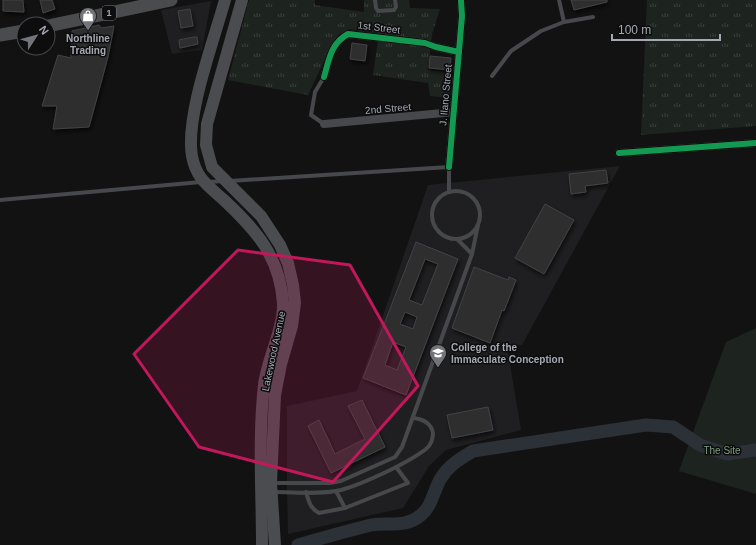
<svg xmlns="http://www.w3.org/2000/svg" width="756" height="545" viewBox="0 0 756 545" font-family="Arial,sans-serif">
  <defs>
    <pattern id="grass-tufts" width="24" height="20" patternUnits="userSpaceOnUse"><rect width="24" height="20" fill="#1d231e"/><path d="M3 7l-1-3M5 7V3M7 7l1-3M15 17l-1-3M17 17v-4M19 17l1-3" fill="none" stroke="#3b403c"/></pattern>
    <filter id="shadow"><feDropShadow dx="1.5" dy="3" stdDeviation="2" flood-color="#0009"/></filter>
  </defs>
  <rect width="100%" height="100%" fill="#121213"/>
  <!-- built -->
  <g fill="#1f1f21">
    <path d="M211 1 202 50 172 54 161 10Z"/>
    <path d="M620 166 522 345 507 346 521 430 446 450 429 466 403 508 288 534 287 492V406L357 391 428 185Z"/>
  </g>
  <!-- grass -->
  <g fill="url(#grass-tufts)">
    <path d="M249 0H315V5L364 12V0H409L410 8 440 9 432 34 428 70 451 72 449 98 430 96 428 83 373 75 379 33 349 29 338 35 331 46 308 95 228 80Z"/>
    <path d="M647 0H756V126L641 135Z"/>
  </g>
  <!-- park -->
  <path fill="#1d231e" d="M756 328V494L679 471 726 342Z"/>
  <g fill="none" stroke-linecap="round" stroke-linejoin="round">
    <!-- river -->
    <path stroke="#2b3137" stroke-width="13" d="M298 545C322 538 347 531 371 525 389 522 406 528 421 515 433 505 433 491 441 478 449 465 460 459 473 451L646 425 673 427 700 445 727 454 756 450"/>
  </g>
  <!-- building -->
  <g fill="#2d2d2e" stroke="#424346" fill-rule="evenodd" filter="url(#shadow)">
    <path d="M3 0H23L24 12 3 11Z"/>
    <path d="M40 0H52L55 9 43 13Z"/>
    <path d="M571 0H607V2L574 10Z"/>
    <path d="M190 9 193 26 181 28 178 11Z"/>
    <path d="M99 25 101 28 114 26 108 57 89 127 53 129 57 106H42L58 55 71 58 72 31Z"/>
    <path d="M194 37H197L198 44 180 48 179 40Z"/>
    <path d="M352 43 367 45 365 61 350 59Z"/>
    <path d="M430 56 451 58 450 70 429 68Z"/>
    <path d="M606 170 608 183 585 186 586 192 571 194 569 174Z"/>
    <path d="M545 204 574 220 544 274 515 258Z"/>
    <path d="M416 242 458 259 406 395 363 378ZM425 259 438 264 422 305 409 300ZM405 312 417 317 413 329 400 324ZM393 342 406 347 397 370 385 365Z"/>
    <path d="M474 267 508 280 509 277 516 280 504 311 502 310 490 343 452 328Z"/>
    <path d="M362 400 385 447 331 473 308 426 319 420 335 454 365 439 348 406Z"/>
    <path d="M488 407 493 430 452 438 447 415Z"/>
  </g>
  <g fill="none" stroke-linecap="round" stroke-linejoin="round">
    <!-- service -->
    <g stroke="#47484b" stroke-width="4">
      <path d="M375 0 376 8 378 11 394 10 396 7 395 0"/>
      <path d="M559 0 564 22 593 17"/>
      <path d="M492 76 511 51 541 31 564 22"/>
      <path d="M324 77 315 92 311 115 324 124"/>
      <path d="M230 181 449 167V192"/>
      <path d="M208 182 223 181"/>
      <circle cx="456" cy="215" r="24"/>
      <path d="M0 200 201 182"/>
      <path d="M458 240 472 254"/>
      <path d="M272 483H330L341 481 395 457 402 447 472 254 478 225"/>
      <path d="M336 491 345 508"/>
      <path d="M274 492C295 492 320 495 341 490 363 484 408 463 426 449 431 445 433 439 433 433 431 422 422 419 413 418"/>
      <path d="M306 492C309 502 310 508 319 513L345 508 408 483 396 467"/>
    </g>
    <!-- minor -->
    <g stroke="#47484b" stroke-width="8">
      <path d="M324 77C329 60 331 43 348 34L425 43 436 47 459 52"/>
      <path d="M324 124 454 112"/>
      <path d="M619 153 756 143"/>
      <path d="M449 167 462 16 461 0"/>
    </g>
    <!-- secondary -->
    <g stroke="#4b4c4f" stroke-width="12">
      <path d="M225 0C214 40 185 117 192 156 196 179 209 186 225 201 256 230 280 257 283 303 284 328 267 359 264 385 258 438 262 492 262 545"/>
      <path d="M242 0 207 124 206 145 212 167 261 216 280 245 288 263 293 285 295 303 292 326 281 364 275 395 271 483 275 545"/>
    </g>
    <!-- primary -->
    <g stroke="#4a4b4d" stroke-width="13">
      <path d="M48 26 171 0"/>
      <path d="M0 35 24 31"/>
    </g>
    <defs>
      <g id="cycleway">
        <path d="M324 77C329 60 331 43 348 34L425 43 436 47 459 52"/>
        <path d="M619 153 756 143"/>
        <path d="M449 167 462 16 461 0"/>
      </g>
    </defs>
    <!-- cycleway casing -->
    <use href="#cycleway" stroke="#0d0d0e" stroke-width="8"/>
    <!-- cycleway -->
    <use href="#cycleway" stroke="#139951" stroke-width="6"/>
  </g>
  <!-- marked area -->
  <path fill="#c2185b" fill-opacity="0.2" stroke="#c2185b" stroke-width="3" stroke-linejoin="round" d="M238 250 350 265 418 386 333 482 199 447 134 354Z"/>
  <!-- icons -->
  <defs>
    <symbol id="shop-pin" viewBox="-11 -11 22 30"><path d="M0 17L-7.5 6A9.5 9.5 0 1 1 7.5 6Z" fill="#72747a" stroke="#0d0d0e"/><path d="M-5-2.5h2.3a2.7 3.5 0 0 1 5.4 0H5L5.5 6h-11ZM-1.5-2.5h3a1.5 2.3 0 0 0-3 0Z" fill="#fff"/></symbol>
    <symbol id="university-pin" viewBox="-11 -11 22 30"><path d="M0 17L-7.5 6A9.5 9.5 0 1 1 7.5 6Z" fill="#72747a" stroke="#0d0d0e"/><path d="M0-5L7-2L0 1L-7-2ZM-4 1L0 2.5L4 1V4Q0 6-4 4Z" fill="#fff"/></symbol>
  </defs>
  <g fill-rule="evenodd">
    <use href="#shop-pin" x="78" y="6" width="20" height="27"/>
    <use href="#university-pin" x="428" y="343" width="20" height="27"/>
  </g>
  <g text-anchor="middle" stroke-width="3" stroke-linejoin="round" paint-order="stroke">
    <!-- shield labels -->
    <rect fill="#0d0d0e" stroke="#777a81" stroke-width="1" x="102" y="6" width="14" height="14" rx="3"/>
    <g font-size="9" font-weight="bold" fill="#a5a9b2">
      <text x="109" y="16">1</text>
    </g>
    <!-- street labels -->
    <g font-size="10" fill="#a5a9b2" stroke="#0d0d0e">
      <text transform="translate(379 27) rotate(7)" y="4">1st Street</text>
      <text transform="translate(445 95) rotate(-85)" y="4">J. Ilano Street</text>
      <text transform="translate(388 108) rotate(-5)" y="4">2nd Street</text>
      <text transform="translate(273 351) rotate(-78)" y="4">Lakewood Avenue</text>
    </g>
    <!-- poi labels -->
    <g font-size="10" font-weight="bold" fill="#a5a9b2" stroke="#0d0d0e">
      <text x="88" y="42">Northline<tspan x="88" dy="12">Trading</tspan></text>
      <text x="451" y="351" text-anchor="start">College of the<tspan x="451" dy="12">Immaculate Conception</tspan></text>
    </g>
    <!-- park labels -->
    <g font-size="10" fill="#7e9c80" stroke="#0d0d0e">
      <text x="722" y="454">The Site</text>
    </g>
  </g>
  <!-- north arrow -->
  <g transform="translate(36 36) rotate(54)"><circle r="19" fill="#0d0d0e" stroke="#4a4b50"/>
  <path d="M0-3L7 15L0 10L-7 15Z" fill="#72747a"/>
  <text y="-6" font-size="11" font-weight="bold" text-anchor="middle" fill="#a5a9b2">N</text>
  </g>
  <!-- scale -->
  <path d="M612 34v6h108v-6" fill="none" stroke="#a5a9b2" stroke-width="2"/>
  <text x="618" y="34" font-size="12" fill="#a5a9b2" stroke="#0d0d0e" stroke-width="3" paint-order="stroke">100 m</text>
</svg>
